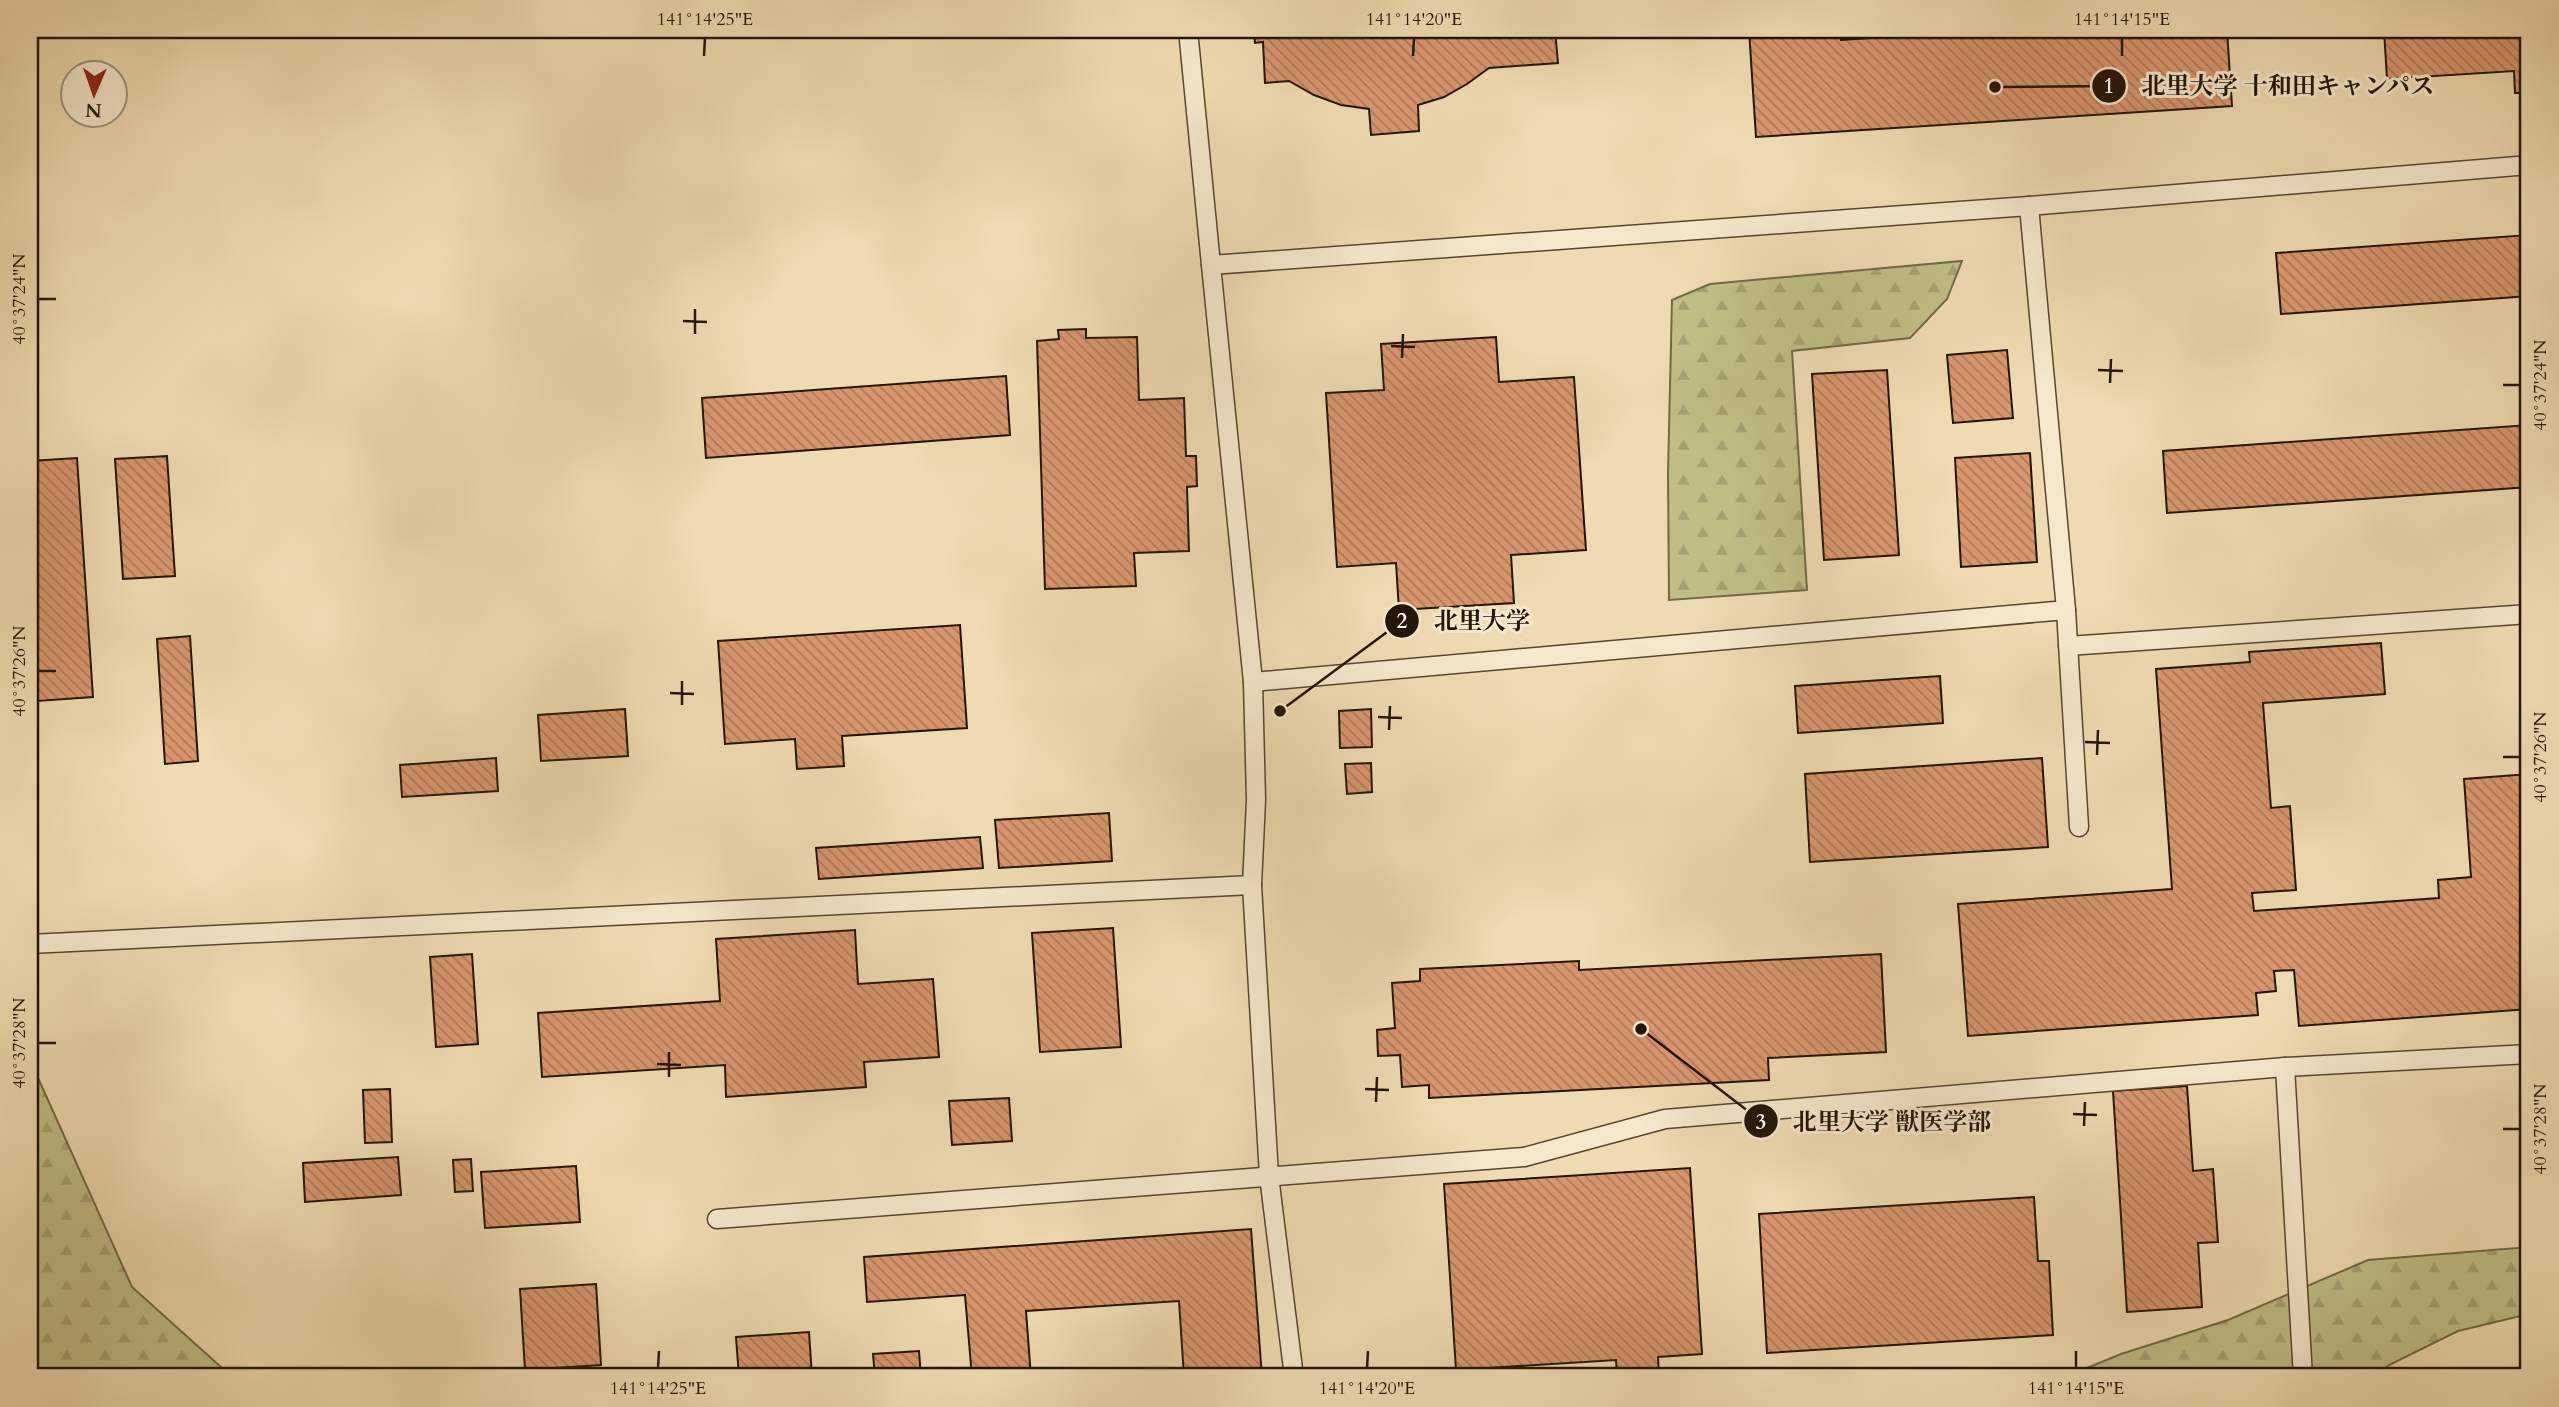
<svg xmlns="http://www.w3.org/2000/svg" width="2559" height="1407" viewBox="0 0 2559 1407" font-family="Cardo,'Noto Serif JP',serif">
  <defs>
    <pattern id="forest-firs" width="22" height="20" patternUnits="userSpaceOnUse" patternTransform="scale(1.75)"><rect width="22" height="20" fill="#c0be87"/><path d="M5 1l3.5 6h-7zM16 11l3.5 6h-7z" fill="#a5a273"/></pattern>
    <pattern id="building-back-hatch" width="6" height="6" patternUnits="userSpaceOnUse" patternTransform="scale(1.75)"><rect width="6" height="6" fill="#d9966e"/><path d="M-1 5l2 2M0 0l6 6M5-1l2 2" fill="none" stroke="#b07958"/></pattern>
  </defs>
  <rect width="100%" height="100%" fill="#efdbb1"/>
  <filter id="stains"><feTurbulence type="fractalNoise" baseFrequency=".00286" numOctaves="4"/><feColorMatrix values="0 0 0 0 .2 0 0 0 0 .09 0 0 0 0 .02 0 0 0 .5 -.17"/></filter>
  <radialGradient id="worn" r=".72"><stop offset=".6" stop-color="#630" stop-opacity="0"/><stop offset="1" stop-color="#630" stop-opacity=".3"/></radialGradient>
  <!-- forest -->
  <g fill="url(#forest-firs)" stroke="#716a46" stroke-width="2">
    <path d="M1962 261 1947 299 1910 338 1792 351 1807 590 1669 600 1668 473 1672 300 1710 284Z"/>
    <path d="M30 1060 132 1287 232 1377H30Z"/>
    <path d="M2529 1247V1314L2458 1331 2391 1364 2371 1377H2065L2121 1354 2228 1320 2368 1260Z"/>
  </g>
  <!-- building -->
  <g fill="url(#building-back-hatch)" stroke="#221506" stroke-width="2">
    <path d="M1254 30H1555L1558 63 1489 68 1467 84 1444 97 1418 105 1419 131 1371 135 1369 109 1341 105 1314 95 1289 81 1265 83 1263 42 1255 43Z"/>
    <path d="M1749 30H1840L1841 40 1997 30H2227L2232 106 1756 137Z"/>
    <path d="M2384 30H2529V93H2515L2514 71 2387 79Z"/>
    <path d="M2529 235V296L2281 314 2276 253Z"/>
    <path d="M1086 329V338L1137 337 1139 400 1184 398 1186 456H1196L1197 486 1187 487 1189 551 1134 553 1136 586 1045 589 1037 341 1059 339 1058 330Z"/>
    <path d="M1496 337 1499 382 1574 377 1586 550 1511 555 1514 603 1399 610 1396 563 1337 567 1326 393 1384 390 1381 344Z"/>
    <path d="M2007 350 2013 418 1953 423 1947 355Z"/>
    <path d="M1887 370 1899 555 1824 560 1812 374Z"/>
    <path d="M1006 376 1010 435 706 458 702 398Z"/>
    <path d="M2529 425V487L2167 513 2163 451Z"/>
    <path d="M2030 453 2037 562 1961 567 1955 458Z"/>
    <path d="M167 456 175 576 123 579 115 459Z"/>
    <path d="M77 458 93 697 37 701 30 599V461Z"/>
    <path d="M960 625 967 728 842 736 844 766 797 769 795 739 725 744 718 641Z"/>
    <path d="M190 636 198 761 165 764 157 639Z"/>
    <path d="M2381 643 2385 694 2263 703 2271 808 2290 806 2296 890 2252 893 2254 911 2439 898 2438 880 2471 877 2464 779 2529 774V1009L2299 1026 2294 970 2274 971 2276 991 2256 993 2258 1015 1968 1036 1958 904 2172 889 2156 669 2250 662 2249 652Z"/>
    <path d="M1940 676 1943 723 1798 733 1795 686Z"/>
    <path d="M625 709 628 756 541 761 538 715Z"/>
    <path d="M1371 709 1372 747 1340 748 1339 711Z"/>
    <path d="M496 758 498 791 402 797 400 765Z"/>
    <path d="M2042 758 2048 847 1810 862 1805 774Z"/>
    <path d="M1371 763 1372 792 1347 794 1345 764Z"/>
    <path d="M1109 813 1112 861 999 868 995 820Z"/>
    <path d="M980 837 983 868 819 879 816 848Z"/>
    <path d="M1113 928 1121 1047 1040 1052 1032 933Z"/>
    <path d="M855 930 858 984 933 979 939 1057 864 1062 866 1087 726 1097 725 1065 542 1077 538 1013 720 1001 716 939Z"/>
    <path d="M472 954 478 1044 436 1047 430 957Z"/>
    <path d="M1881 954 1886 1052 1768 1058 1769 1080 1429 1098V1085L1402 1087 1400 1055 1378 1056 1377 1030 1395 1028 1392 983 1420 981V969L1579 961V970Z"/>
    <path d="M2187 1086 2193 1171 2213 1169 2218 1242 2198 1243 2202 1307 2127 1312 2113 1091Z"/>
    <path d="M390 1089 392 1142 365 1143 363 1090Z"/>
    <path d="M1009 1098 1012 1141 952 1145 949 1101Z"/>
    <path d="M398 1157 401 1195 305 1202 303 1163Z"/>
    <path d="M471 1159 473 1191 455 1192 453 1160Z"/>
    <path d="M576 1166 580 1222 485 1228 481 1172Z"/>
    <path d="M1690 1168 1702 1354 1658 1357 1659 1375 1666 1374V1377H1617L1616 1360 1456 1370 1444 1184Z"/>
    <path d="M2034 1197 2038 1261H2049L2053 1335 1767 1353 1759 1214Z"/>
    <path d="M1251 1229 1262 1377H1184L1179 1301 1026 1311 1031 1377H972L965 1295 867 1302 864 1257Z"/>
    <path d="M596 1284 601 1365 525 1370 520 1289Z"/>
    <path d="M809 1332 812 1377H739L736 1337Z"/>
    <path d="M919 1351 921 1377H875L873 1354Z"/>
  </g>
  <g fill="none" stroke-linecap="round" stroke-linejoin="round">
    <defs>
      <g id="service">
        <path d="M1188 30 1211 265"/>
        <path d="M2029 206 2066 610 2079 827"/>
        <path d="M2068 646 2529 614"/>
        <path d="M1253 682 2066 610"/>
        <path d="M1252 885 1269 1176 1294 1377"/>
        <path d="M30 944 1252 885 1256 800 1253 682 1211 265 2029 206 2529 165"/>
        <path d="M2285 1067 2303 1377"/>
        <path d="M717 1219 1524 1157 1665 1119 2285 1067 2529 1054"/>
      </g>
    </defs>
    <!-- service casing -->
    <use href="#service" stroke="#554631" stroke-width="21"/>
    <!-- service -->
    <use href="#service" stroke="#f5e8cc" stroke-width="18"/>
  </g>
  <!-- ticks -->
  <path fill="none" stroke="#221506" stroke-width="2.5" d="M704 56 705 38M1413 56 1414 38M2122 56V38M38 299H56M683 321 707 322M695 334V309M1391 346 1415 347M1402 358 1403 334M2098 370 2123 371M2110 383 2111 359M2503 385H2520M38 671H56M670 693 694 694M682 705V681M1378 717 1402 718M1389 730 1390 706M2085 742 2110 743M2097 755 2098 730M2503 757H2520M38 1043H56M657 1064 681 1065M669 1077V1052M1365 1089 1389 1090M1376 1102 1377 1077M2073 1114 2097 1115M2084 1126 2085 1102M2503 1129H2520M658 1368 659 1351M1367 1368 1368 1351M2076 1368V1351"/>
  <!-- callouts -->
  <path fill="none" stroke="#221506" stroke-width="2.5" d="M1995 87L2109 86M1280 711L1402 621M1641 1029L1761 1121"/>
  <g fill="#221506" stroke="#f5e8cc" stroke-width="2.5">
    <circle cx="1995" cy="87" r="7"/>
    <circle cx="1280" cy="711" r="7"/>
    <circle cx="1641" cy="1029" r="7"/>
    <circle cx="2109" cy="86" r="18"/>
    <circle cx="1402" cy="621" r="18"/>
    <circle cx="1761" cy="1121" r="18"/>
  </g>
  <g font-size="21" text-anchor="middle" font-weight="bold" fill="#fff">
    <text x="2109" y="93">1</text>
    <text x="1402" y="628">2</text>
    <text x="1761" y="1129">3</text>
  </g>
  <g font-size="24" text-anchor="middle" font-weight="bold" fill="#221506" stroke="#f5e8cc" stroke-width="6" stroke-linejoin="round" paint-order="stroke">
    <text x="2288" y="94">北里大学 十和田キャンパス</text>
    <text x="1482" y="629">北里大学</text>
    <text x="1892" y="1130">北里大学 獣医学部</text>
  </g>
  <!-- margin -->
  <rect width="2559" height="1407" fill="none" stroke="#efdbb1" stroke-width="77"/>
  <!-- north arrow -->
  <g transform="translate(94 94) rotate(182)"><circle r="33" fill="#f5e8cc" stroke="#a1947d" stroke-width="2"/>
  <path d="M0-5L12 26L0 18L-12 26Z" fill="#8f2418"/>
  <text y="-10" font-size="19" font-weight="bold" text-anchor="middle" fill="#221506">N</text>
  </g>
  <rect x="38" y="38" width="2482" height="1330" fill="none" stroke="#221506" stroke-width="2.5"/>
  <g font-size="18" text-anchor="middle" fill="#221506">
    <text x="705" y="25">141°14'25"E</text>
    <text x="1414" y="25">141°14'20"E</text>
    <text x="2122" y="25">141°14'15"E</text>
    <text transform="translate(19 299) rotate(-90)" y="6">40°37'24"N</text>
    <text transform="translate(2540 385) rotate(-90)" y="6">40°37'24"N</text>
    <text transform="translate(19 671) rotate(-90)" y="6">40°37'26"N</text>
    <text transform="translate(2540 757) rotate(-90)" y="6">40°37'26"N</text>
    <text transform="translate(19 1043) rotate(-90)" y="6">40°37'28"N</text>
    <text transform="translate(2540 1129) rotate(-90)" y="6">40°37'28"N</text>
    <text x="658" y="1394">141°14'25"E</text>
    <text x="1367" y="1394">141°14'20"E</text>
    <text x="2076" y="1394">141°14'15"E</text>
  </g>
  <rect width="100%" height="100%" filter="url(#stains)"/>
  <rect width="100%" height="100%" fill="url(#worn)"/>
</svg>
